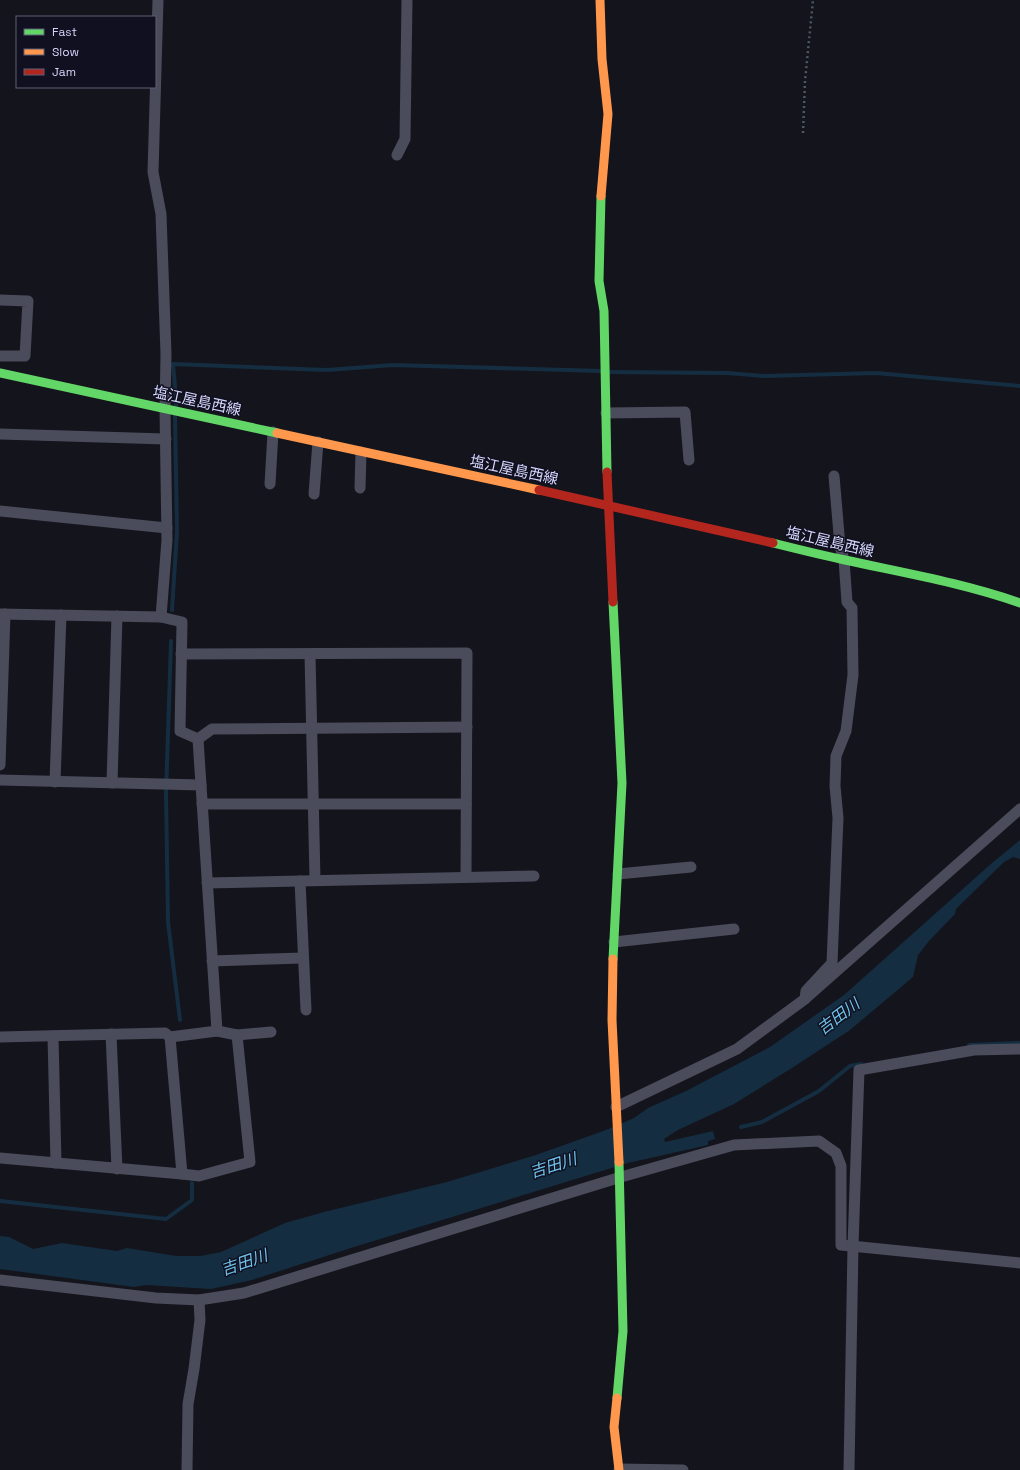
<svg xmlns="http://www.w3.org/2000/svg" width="1020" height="1470" viewBox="0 0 1020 1470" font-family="'Space Grotesk','Noto Sans JP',sans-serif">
  <rect width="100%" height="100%" fill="#14141c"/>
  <!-- water -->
  <path fill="#152d40" d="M1020 840V859L1013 857 1004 862 956 909 955 914 929 941 918 955 913 977 850 1030 792 1068 734 1104 678 1130 664 1139 665 1142 713 1131 715 1139 708 1141V1145L628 1163 354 1247 252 1280 211 1289 146 1285 134 1287 0 1269V1236L9 1237 33 1249 62 1243 117 1251 127 1248 176 1256H201L221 1252 285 1223 324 1212 447 1182 533 1156 606 1130 634 1118 648 1108 686 1091 770 1047 844 995 992 863Z"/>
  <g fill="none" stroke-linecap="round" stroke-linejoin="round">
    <!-- stream -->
    <g stroke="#152d40" stroke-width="4">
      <path d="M607 372 727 373 765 376 876 373 1020 386"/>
      <path d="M176 406V398L173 364 327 370 393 365 601 371"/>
      <path d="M172 610 177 531 175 415"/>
      <path d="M171 641 166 794 168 922 180 1020"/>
      <path d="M969 1045 1020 1043"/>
      <path d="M741 1127 762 1122 819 1091 850 1066 861 1064"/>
      <path d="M0 1201 166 1219 192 1200V1183"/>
    </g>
    <!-- path -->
    <path stroke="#4b5960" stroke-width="2.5" stroke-dasharray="2 3" stroke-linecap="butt" d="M803 133 805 81 813 0"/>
    <!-- street -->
    <g stroke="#4a4b5b" stroke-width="11">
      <path d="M397 155 405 139 407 0"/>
      <path d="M0 300 28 301 25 356H0"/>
      <path d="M606 413 685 412 689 460"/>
      <path d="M0 434 166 439"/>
      <path d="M270 484 273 432"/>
      <path d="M360 488 361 452"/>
      <path d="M314 494 318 442"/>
      <path d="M0 511 167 528"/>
      <path d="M0 614 161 617 167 540 165 409 166 354 161 214 153 172 158 0"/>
      <path d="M181 654 467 653 466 877"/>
      <path d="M310 654 315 880"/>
      <path d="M198 739 212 729 467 727"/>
      <path d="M0 765 5 614"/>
      <path d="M0 780 201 785"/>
      <path d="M55 782 61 615"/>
      <path d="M112 783 117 616"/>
      <path d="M202 804H466"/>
      <path d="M618 874 691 867"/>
      <path d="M300 881 306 1010"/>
      <path d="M207 883 534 876"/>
      <path d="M614 942 734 929"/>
      <path d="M212 961 303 958"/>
      <path d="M805 999 806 991 832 963 838 818 835 786 836 756 846 731 853 675 852 608 847 602 844 560 840 546 834 476"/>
      <path d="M217 1031 237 1035 271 1032"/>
      <path d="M111 1034 117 1169"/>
      <path d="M53 1036 56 1163"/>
      <path d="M0 1037 165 1033 170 1037"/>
      <path d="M616 1107 737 1049 805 999 1020 809"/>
      <path d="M0 1158 182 1174 170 1037 217 1031 198 739 180 731 182 622 161 617"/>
      <path d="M182 1174 199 1176 250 1162 237 1035"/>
      <path d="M0 1280 156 1298 199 1300 244 1293 621 1177 734 1145 819 1141 836 1153 841 1166V1245L1020 1263"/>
      <path d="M619 1469 683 1470"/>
      <path d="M187 1470 188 1404 194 1369 200 1320 199 1300"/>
      <path d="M849 1470 853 1246 859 1070 974 1050 1020 1049"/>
    </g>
    <!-- fast -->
    <g stroke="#63d668" stroke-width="9">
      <path d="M601 196 599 281 604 311 607 472"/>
      <path d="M0 373 277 433"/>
      <path d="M773 543C797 549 821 555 845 560 904 573 963 583 1020 603"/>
      <path d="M613 602 622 783 613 959"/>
      <path d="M617 1398 623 1331 619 1162"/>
    </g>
    <!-- slow -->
    <g stroke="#ff974d" stroke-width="9">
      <path d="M600 0 602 59 608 114 601 196"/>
      <path d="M277 433 539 490"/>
      <path d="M613 959 612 1020 619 1162"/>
      <path d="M617 1398 614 1427 619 1470"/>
    </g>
    <!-- jam -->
    <g stroke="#b3261e" stroke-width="9">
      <path d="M607 472 613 602"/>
      <path d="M539 490 773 543"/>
    </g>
  </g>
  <g text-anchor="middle" stroke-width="3" stroke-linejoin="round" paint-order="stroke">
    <!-- street labels -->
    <g font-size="15" fill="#d4d5fa" stroke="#101020">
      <text transform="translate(197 401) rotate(12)" y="5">塩江屋島西線</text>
      <text transform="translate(514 470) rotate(12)" y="5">塩江屋島西線</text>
      <text transform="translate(830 542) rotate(13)" y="5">塩江屋島西線</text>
    </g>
    <!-- water labels -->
    <g font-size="16" font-style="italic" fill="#6fc4ed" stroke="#101020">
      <text transform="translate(838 1016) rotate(-37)" y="6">吉田川</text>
      <text transform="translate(553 1165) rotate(-18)" y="6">吉田川</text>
      <text transform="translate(244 1262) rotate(-19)" y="6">吉田川</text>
    </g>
  </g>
  <!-- legend -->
  <rect x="16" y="16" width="140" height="72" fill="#101020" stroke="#5e5f77"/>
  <rect x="24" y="29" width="20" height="6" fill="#63d668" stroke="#5e5f77"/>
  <text x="52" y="36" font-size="12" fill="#d4d5fa">Fast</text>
  <rect x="24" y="49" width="20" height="6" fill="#ff974d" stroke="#5e5f77"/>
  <text x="52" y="56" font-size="12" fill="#d4d5fa">Slow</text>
  <rect x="24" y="69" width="20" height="6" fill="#b3261e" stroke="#5e5f77"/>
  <text x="52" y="76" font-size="12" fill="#d4d5fa">Jam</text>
</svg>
